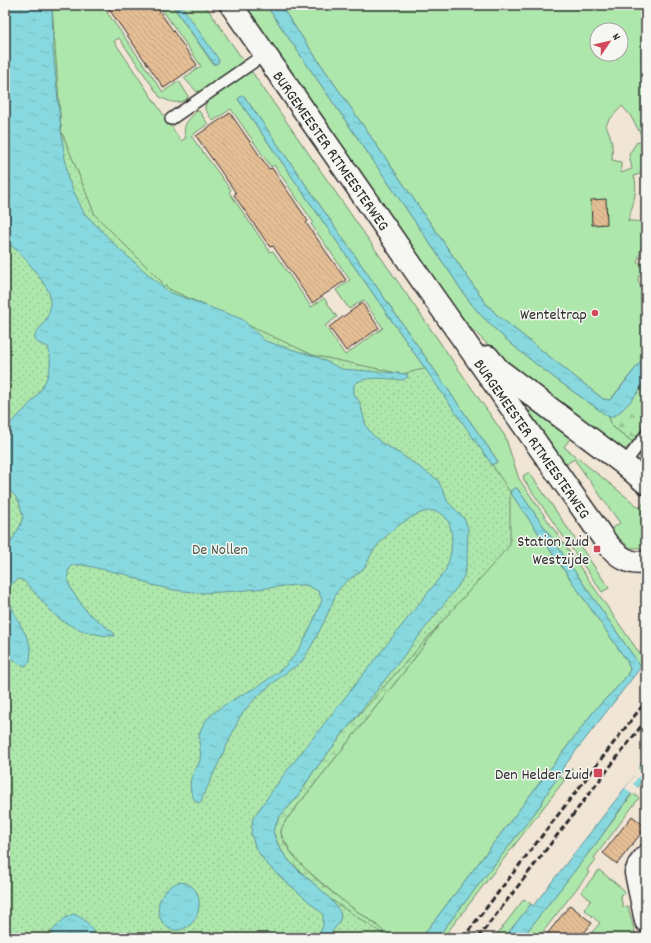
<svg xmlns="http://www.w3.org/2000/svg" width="651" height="943" viewBox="0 0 651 943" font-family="Dekko,sans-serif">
  <defs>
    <pattern id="forest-firs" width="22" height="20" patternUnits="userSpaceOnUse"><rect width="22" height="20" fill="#aee7ab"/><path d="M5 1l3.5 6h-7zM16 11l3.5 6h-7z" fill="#96c693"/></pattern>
    <pattern id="wetland-marsh" width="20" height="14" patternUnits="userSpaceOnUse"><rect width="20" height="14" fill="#aee7ab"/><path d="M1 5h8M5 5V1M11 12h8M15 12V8" fill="none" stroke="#96c693"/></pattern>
    <pattern id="park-dots" width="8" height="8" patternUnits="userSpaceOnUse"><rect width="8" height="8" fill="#aee7ab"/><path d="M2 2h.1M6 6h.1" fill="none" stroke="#96c693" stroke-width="1.8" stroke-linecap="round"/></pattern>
    <pattern id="water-ripples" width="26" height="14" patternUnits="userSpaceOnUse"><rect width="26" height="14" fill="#87d9df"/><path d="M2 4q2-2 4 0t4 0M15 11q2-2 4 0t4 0" fill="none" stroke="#75bac0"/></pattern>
    <pattern id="building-back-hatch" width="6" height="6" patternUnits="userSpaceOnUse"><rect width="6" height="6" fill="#e5be95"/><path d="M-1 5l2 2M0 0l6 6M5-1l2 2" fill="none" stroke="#c5a381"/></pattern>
  </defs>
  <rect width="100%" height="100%" fill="#f1e5d6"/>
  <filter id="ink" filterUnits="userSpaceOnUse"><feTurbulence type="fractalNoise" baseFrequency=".025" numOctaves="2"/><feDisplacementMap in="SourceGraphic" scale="8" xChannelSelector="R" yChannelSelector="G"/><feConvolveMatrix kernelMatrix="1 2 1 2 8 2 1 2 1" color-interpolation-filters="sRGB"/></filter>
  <g filter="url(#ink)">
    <!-- green -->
    <g fill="#aee7ab" stroke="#6c896b" fill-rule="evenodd">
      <path d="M52 5H102L163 92 179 81 188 96 187 99C177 105 170 102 160 97L119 38 114 41 181 141 186 138C181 126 188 120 197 111H199L208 124 191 136 231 190 229 192 270 252 273 251 311 307 324 298 337 317 325 326 345 355 383 328 363 300 349 309 336 290 350 280 311 224 313 222 274 165 271 167 231 109 213 121 205 109V106L208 101 247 73 252 72 505 436 519 479 640 654 646 651V661L641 667 517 488 511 490 510 492 627 661 630 669C625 683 601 701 591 715 535 789 478 864 421 938H383L376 924 345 903 308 871 293 856 281 834V829L286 820 411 663 473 579 407 374 342 369 317 357 265 341 170 293 84 213 62 136 53 49ZM242 96H244L497 460V462L492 465 238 99Z"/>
      <path d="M159 5H172L213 64H216L181 5H205L243 60 240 66 200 92 196 91 184 78 201 66Z"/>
      <path d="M244 5H266L453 277C461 290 470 303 480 314 516 353 566 386 609 417L612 426 634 443 622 451 499 356 465 322Z"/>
      <path d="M280 5H646V43L642 46C642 55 639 64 646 71V136H642L630 115 622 106 608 121 606 126C612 137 613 147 612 160L621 162V173L632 169 629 154 637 142 646 144V177L639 174 634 176C639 189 632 207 628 221 631 221 637 221 640 222 651 227 639 254 637 263H642L645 266 644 270 639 275 638 280 644 296 643 302 646 301V355L610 400 603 399 497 315 484 301ZM597 30H621V54H597Z"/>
      <path d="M531 409H537L572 436 564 447 640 508 646 500V548H630L610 530 620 523 574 459 564 466 529 414Z"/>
      <path d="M646 442V470L637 463Z"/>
      <path d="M529 472 609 588 602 592 524 480 523 476Z"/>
      <path d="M572 768 573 769 443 938H437L540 806 550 788 559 776 564 779Z"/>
      <path d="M633 793 639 798 594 858 596 860 594 863H592L587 870 589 873 588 874 538 938H522L598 841Z"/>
      <path d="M599 870 624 890 625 893 620 895 623 907 628 906 635 933V938H587L600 923 584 909 591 900 581 892Z"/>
      <path d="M524 899 531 904 504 938H494Z"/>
    </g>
    <!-- forest -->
    <path fill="url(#forest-firs)" stroke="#6c896b" d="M646 382V421L634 443 612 426 609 417C620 417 639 391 646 382Z"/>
    <!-- wetland -->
    <path fill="url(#wetland-marsh)" stroke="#6c896b" d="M473 579 411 663 286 820C284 824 280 829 281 834 281 838 284 842 286 845 299 866 326 888 346 903 358 913 372 920 383 931V938H327L326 894C304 877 281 859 273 831L280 816 296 799 314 771 458 586Z"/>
    <!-- park -->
    <path fill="url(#park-dots)" stroke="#6c896b" d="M5 5H52L61 130 95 215 169 289 313 355 402 374 428 368 510 492V545L277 807 265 835 287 859 330 899 389 938H5Z"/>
    <!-- water -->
    <g fill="url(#water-ripples)" stroke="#629397">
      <path d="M5 5H52L53 49 61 130 68 179 84 213 120 250 169 292 242 319 265 341 317 357 342 369 407 374 408 377 403 380C391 379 362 375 354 385V394L360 403 366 426 372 434 382 443 402 455 438 480 448 502 464 518 468 528 467 562 464 576 458 586 314 771 296 799 280 816 273 831C283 871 323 881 341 914L339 923 327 938H318L323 925V914L276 873 266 863 256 849 251 834 253 818 282 777 445 571C460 538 452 491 407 520 395 527 382 539 374 550 369 556 368 564 363 569 356 576 346 580 340 588 336 592 334 599 332 604 325 620 318 635 309 650 307 653 305 658 303 660 298 665 291 669 286 673 269 686 252 699 240 717L200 803 196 802C191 795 188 785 192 776 194 770 198 766 200 760 202 750 197 741 200 732 206 709 245 695 263 683 271 677 280 671 287 664 304 647 313 621 322 600L318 591 306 585H296L237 591 202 593 174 590 152 585 128 575 83 565H72L68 572V581L72 591 87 612 114 633 115 636C94 636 71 629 55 615 44 604 35 592 24 581L19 579C16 581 13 583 11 585 1 601 29 633 31 650 31 654 30 658 30 662L25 666C16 664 10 656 5 649V552L20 526 23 517 19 502 15 496 5 486V428C27 408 59 380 48 347 44 345 36 344 35 339 33 333 43 326 45 321 48 317 50 310 50 306 50 302 50 294 48 291 43 280 16 244 5 243Z"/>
      <path d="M172 5H181L219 60 218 63 214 64Z"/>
      <path d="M266 5H280L484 301 497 315 603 399 610 400 613 397 646 355V382C639 391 620 417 609 417 566 386 516 353 480 314 470 303 461 290 453 277Z"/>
      <path d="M242 96H244L497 460V462L492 465 238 99Z"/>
      <path d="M514 488H517L641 667 562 769 563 771 550 788 540 806 437 938H421C478 864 535 789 591 715 600 702 626 682 630 669L627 661 510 492Z"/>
      <path d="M646 757V778L631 794 598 841 522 938H504L531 904 533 906 636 774 635 773Z"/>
      <path d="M179 882C208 883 204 926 179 930 172 931 167 928 163 923 152 907 162 888 179 882Z"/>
      <path d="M73 914C83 916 94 928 95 938H52V931L65 918Z"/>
    </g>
    <!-- pier -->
    <path fill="#f1e5d6" d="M636 767 642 772 633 784 639 789 633 795 625 788 634 776 633 772Z"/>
    <!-- building -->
    <g fill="url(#building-back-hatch)" stroke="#2b2b2b">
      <path d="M106 5H155L197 65 164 88Z"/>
      <path d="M230 113 269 169 272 168 308 221 306 223 346 280 312 303 273 246 270 247 234 195 236 193 196 136Z"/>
      <path d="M606 199 607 224 592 225 591 200Z"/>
      <path d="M362 303 379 328 346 351 329 327Z"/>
      <path d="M632 816 646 827 617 864 603 853Z"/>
      <path d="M570 905 592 923 580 938H544Z"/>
    </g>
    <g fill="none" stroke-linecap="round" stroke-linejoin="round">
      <defs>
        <g id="service">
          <path d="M171 119 265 54"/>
          <path d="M624 464 646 435"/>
        </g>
        <g id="minor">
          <path d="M231 5 432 295 606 542C616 555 629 566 646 562"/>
          <path d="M488 357 499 370 624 464 646 483"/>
          <path d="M646 856 639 865 636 873 646 921"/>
        </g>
      </defs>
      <!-- service casing -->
      <use href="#service" stroke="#2b2b2b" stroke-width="14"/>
      <!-- minor casing -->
      <use href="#minor" stroke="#2b2b2b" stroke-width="25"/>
      <!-- service -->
      <use href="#service" stroke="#f6f6f2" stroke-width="11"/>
      <!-- minor -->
      <use href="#minor" stroke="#f6f6f2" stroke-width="22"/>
      <!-- rail -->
      <g stroke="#2b2b2b" stroke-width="3" stroke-dasharray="6 3" stroke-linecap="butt">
        <path d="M463 938 646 701"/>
        <path d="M478 938 646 720"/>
      </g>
    </g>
  </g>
  <!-- markers -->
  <g fill="#d1495b" stroke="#f6f6f2" stroke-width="1.5">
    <circle cx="595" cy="313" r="4"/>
    <rect x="593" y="545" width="8" height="8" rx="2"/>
    <rect x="593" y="768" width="10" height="10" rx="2"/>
  </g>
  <g text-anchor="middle" stroke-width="3" stroke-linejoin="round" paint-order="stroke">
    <!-- street labels -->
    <g font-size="16" fill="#2b2b2b" stroke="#f6f6f2">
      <text transform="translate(332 150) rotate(55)" y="6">BURGEMEESTER RITMEESTERWEG</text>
      <text transform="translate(533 438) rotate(55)" y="6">BURGEMEESTER RITMEESTERWEG</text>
    </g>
    <!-- poi labels -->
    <g font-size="16" fill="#2b2b2b" stroke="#f6f6f2" text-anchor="end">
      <text x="587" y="319">Wenteltrap</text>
      <text x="589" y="546">Station Zuid<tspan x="589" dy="18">Westzijde</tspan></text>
      <text x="589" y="779">Den Helder Zuid</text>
    </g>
    <!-- park labels -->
    <g font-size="16" fill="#4c5a4b" stroke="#f6f6f2">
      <text x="220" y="554">De Nollen</text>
    </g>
  </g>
  <!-- margin -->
  <rect width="651" height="943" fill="none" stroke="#f6f6f2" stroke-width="20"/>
  <rect x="10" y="10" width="631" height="923" fill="none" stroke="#2b2b2b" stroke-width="1.5" filter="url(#ink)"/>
  <!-- north arrow -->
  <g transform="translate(609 42) rotate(55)"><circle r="19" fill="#f6f6f2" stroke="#a5a5a2"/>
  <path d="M0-3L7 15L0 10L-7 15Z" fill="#d1495b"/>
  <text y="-6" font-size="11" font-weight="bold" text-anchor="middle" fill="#2b2b2b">N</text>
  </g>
</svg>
